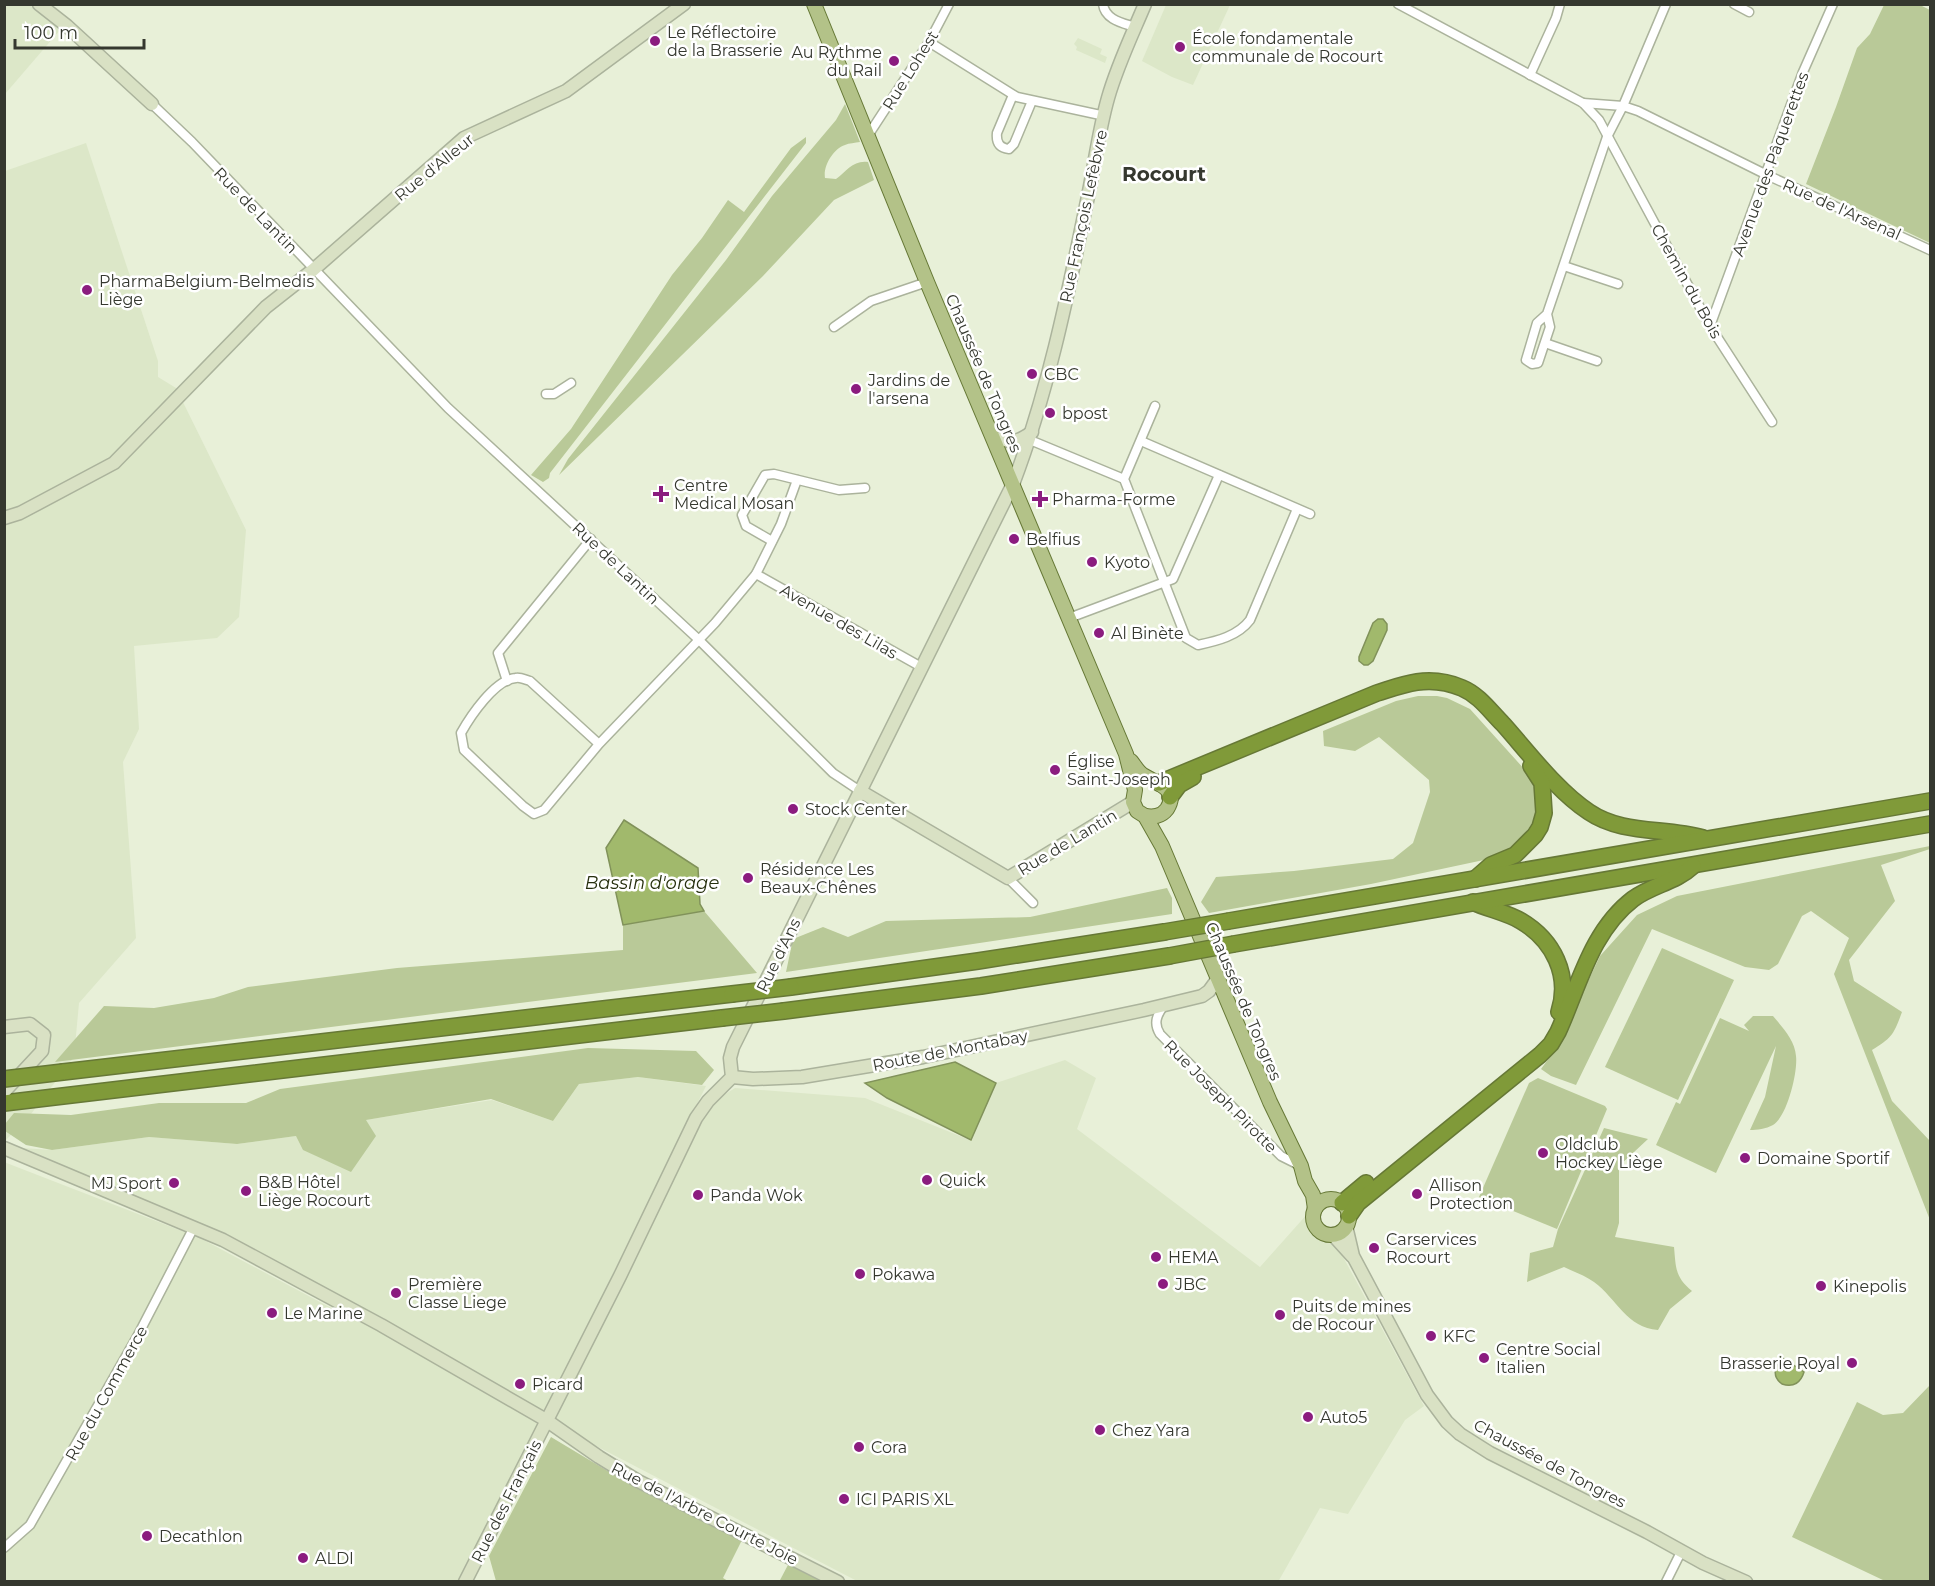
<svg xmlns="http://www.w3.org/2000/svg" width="1935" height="1586" viewBox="0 0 1935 1586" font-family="Montserrat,sans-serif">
  <rect width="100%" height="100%" fill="#e8f0d8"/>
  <!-- built -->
  <g fill="#dce7c8">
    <path d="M5 4 30 5 60 30 5 94Z"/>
    <path d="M1166 5H1230L1193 85 1172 77 1142 61Z"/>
    <path d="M1078 38 1102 49 1100 54 1107 57 1105 63 1076 50 1077 47 1074 44Z"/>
    <path d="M86 143 158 361V377L176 388 246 530 239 617 217 638 134 646 139 729 123 762 136 938 79 1003 74 1057 31 1114 5 1141V171Z"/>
    <path d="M1065 1060 1096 1078 1077 1129 1260 1267 1309 1212 1318 1237 1325 1238 1336 1244 1424 1406 1405 1420 1348 1514 1320 1508 1278 1582 857 1581 546 1420 705 1114 719 1098 735 1088 865 1098 970 1140 996 1083Z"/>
    <path d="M638 1077 706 1086 461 1581H5L4 1162 200 1238 348 1317 354 1305 22 1148 52 1150 149 1137 237 1144 296 1136 365 1120 492 1100 553 1121 579 1084Z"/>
  </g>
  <!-- green -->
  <g fill="#b9c998">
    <path d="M1884 5H1920L1930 10V243L1806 184 1836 107 1857 48 1870 34Z"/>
    <path d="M845 104 860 142C855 143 849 143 845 145 833 149 823 166 825 178L836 179C847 171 853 160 868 162L874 180 834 200 763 276 559 475 568 459 726 260 772 196 836 120Z"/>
    <path d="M806 137V143L550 473 549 478 543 482 531 475 571 429 672 275 702 238 728 200 744 212 791 148Z"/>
    <path d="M1418 696H1437L1447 698 1470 709 1535 781 1538 814 1512 854 1371 884 1209 913 1201 902 1216 877 1294 871 1393 859 1413 843 1430 792 1429 780 1379 737 1355 751 1324 746 1323 731 1396 701Z"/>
    <path d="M1930 846V849L1881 865 1895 901 1849 960 1854 981 1902 1012C1894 1034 1892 1038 1872 1050L1892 1101 1930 1141V1220L1834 974 1849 938 1811 911 1802 916 1778 964 1769 970 1745 967 1652 929 1576 1085 1551 1076 1541 1069 1566 1035V1028L1600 956 1637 915 1677 896Z"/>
    <path d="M1167 888 1172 898V914L786 972 793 939 823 927 848 937 886 921 1030 917Z"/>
    <path d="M704 911 757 973 55 1062 104 1006 154 1008 214 998 248 987 397 968 623 950V925Z"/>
    <path d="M1662 948 1734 980 1678 1100 1605 1067Z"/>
    <path d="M1753 1016H1773C1782 1027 1795 1040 1796 1056 1798 1072 1787 1117 1773 1125 1766 1129 1757 1130 1750 1130L1765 1097 1776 1046 1716 1173 1656 1145 1676 1102 1680 1104 1720 1018 1749 1031 1744 1025Z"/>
    <path d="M588 1048 696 1051 714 1070 702 1085 638 1077 579 1084 553 1121 491 1099 366 1120 376 1136 351 1172 303 1150 296 1136 237 1144 149 1137 52 1150 26 1145 5 1131V1124L14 1113 71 1115 159 1103H246L280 1089Z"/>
    <path d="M1538 1078 1605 1106 1607 1109 1557 1229 1479 1197 1529 1083Z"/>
    <path d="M1604 1128 1648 1139 1619 1166V1223L1615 1237 1674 1247C1676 1268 1675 1277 1692 1291L1670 1309 1658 1330C1627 1328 1617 1299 1594 1282 1586 1276 1574 1272 1564 1267L1527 1282 1530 1253 1553 1247 1558 1229Z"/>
    <path d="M1930 1385V1581H1885L1792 1537 1857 1402 1883 1415 1903 1413Z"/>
    <path d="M551 1437 636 1488 742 1540 723 1578 728 1581H496L489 1556Z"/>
    <path d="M789 1563 821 1581 779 1582Z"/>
  </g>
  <!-- water -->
  <g fill="#a1b96c" stroke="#81925a" stroke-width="1.5">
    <path d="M1378 619H1383L1387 624V630L1373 661 1368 665H1364L1359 661V657L1373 623Z"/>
    <path d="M624 820 698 868 700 904 704 911 623 925 606 848Z"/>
    <path d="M955 1062 996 1083 971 1140 887 1098 865 1083Z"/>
    <path d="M1783 1358 1804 1372C1801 1382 1794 1388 1782 1384 1771 1376 1775 1366 1783 1358Z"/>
  </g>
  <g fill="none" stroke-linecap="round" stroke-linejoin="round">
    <defs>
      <g id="street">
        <path d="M1103 4C1105 20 1123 23 1135 27"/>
        <path d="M1398 4 1583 103 1599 120 1710 326 1772 422"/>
        <path d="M1734 4 1749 12"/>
        <path d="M929 42 1017 97 1105 116"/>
        <path d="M1530 75 1556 18 1560 4"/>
        <path d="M1013 95 997 133C996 143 1000 148 1009 149L1014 144 1032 101"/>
        <path d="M1583 103 1623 106 1638 111 1767 175 1930 250"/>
        <path d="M152 104 192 142 448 408 698 639 833 773 860 791"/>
        <path d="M869 134 929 42 949 4"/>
        <path d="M1564 266 1618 284"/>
        <path d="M1547 314 1537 323 1526 360 1532 364 1538 363 1550 327 1547 314 1607 137 1623 106 1666 4"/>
        <path d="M1710 326 1803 72 1833 4"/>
        <path d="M834 327 871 301 927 282"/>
        <path d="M1545 343 1597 361"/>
        <path d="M546 394H554L571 383"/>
        <path d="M1155 406 1124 479 1186 638 1198 645C1217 641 1238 636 1250 620L1297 509"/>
        <path d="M1030 440 1124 479"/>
        <path d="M1141 441 1310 514"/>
        <path d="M772 541 746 526 742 515 765 475 774 474 839 490 865 488"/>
        <path d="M756 574 923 668"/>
        <path d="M1069 618 1173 579 1219 475"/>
        <path d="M507 681 498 653 591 539"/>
        <path d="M599 744 530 681C526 680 520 677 516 678 495 679 470 717 461 733L464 750 523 806 534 814 544 810 599 744 715 623 756 574 781 524 797 480"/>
        <path d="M1008 878 1033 903"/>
        <path d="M1164 1005C1157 1015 1153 1023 1160 1034L1281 1156 1299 1165"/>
        <path d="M4 1548 30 1525 138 1335 194 1227"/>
        <path d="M1666 1582 1681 1552"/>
      </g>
      <g id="secondary">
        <path d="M39 4 67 26 152 104"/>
        <path d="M993 437C1009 443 1018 443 1032 432"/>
        <path d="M4 518 20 513 114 463 266 307 313 270 464 138 566 91 684 4"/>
        <path d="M860 791 1008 878 1133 802"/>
        <path d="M4 1027 30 1024 44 1035 42 1051 4 1092"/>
        <path d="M732 1077 753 1079 802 1077 923 1057 1144 1010 1202 996 1209 991 1217 980"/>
        <path d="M4 1148 223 1240 381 1325 546 1420 599 1457 638 1481 838 1582"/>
        <path d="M1346 1226 1353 1256 1427 1395 1447 1422 1460 1434 1490 1453 1647 1532 1703 1563 1746 1582"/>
        <path d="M1332 1234 1352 1256"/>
        <path d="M465 1582 620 1276 696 1118 708 1101 732 1077 730 1058 733 1047 1013 484C1047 395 1067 299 1086 206 1094 170 1098 133 1108 98 1117 66 1132 35 1145 4"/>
      </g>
      <g id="primary">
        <path d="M814 4 927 282 1126 754 1135 790 1133 802 1137 811 1145 816 1162 846 1270 1102 1301 1166 1305 1181 1313 1195 1315 1209"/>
        <path d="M1131 761C1135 766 1138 772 1143 775 1155 783 1180 788 1167 809 1161 817 1153 817 1145 816"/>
        <circle cx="1331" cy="1217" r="18"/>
      </g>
      <g id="highway">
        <path d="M1159 783 1377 693C1390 689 1403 684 1417 682 1431 680 1448 682 1462 688 1479 695 1490 711 1503 724 1528 752 1558 792 1589 812 1623 835 1665 827 1703 838"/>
        <path d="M1170 797 1179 785 1193 777"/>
        <path d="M1475 879 1491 865 1515 855 1535 835 1540 827 1544 813 1542 783 1531 766"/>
        <path d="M1473 902C1488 909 1508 913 1521 921 1553 940 1571 975 1559 1012"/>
        <path d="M1229 921 1930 801"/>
        <path d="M1234 944 1930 824"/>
        <path d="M791 987 978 961 1164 932"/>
        <path d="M784 1011 981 986 1169 956"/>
        <path d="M63 1072 732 994"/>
        <path d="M4 1103 722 1018"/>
        <path d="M1342 1203 1366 1183"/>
        <path d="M1349 1216 1358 1203 1540 1055 1551 1044 1558 1032C1579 986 1591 931 1633 899 1652 885 1676 882 1693 866"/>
      </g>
    </defs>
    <!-- street casing -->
    <use href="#street" stroke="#abb39c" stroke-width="11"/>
    <!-- secondary casing -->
    <use href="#secondary" stroke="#abb39c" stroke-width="15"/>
    <!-- primary casing -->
    <use href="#primary" stroke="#667836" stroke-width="16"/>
    <!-- highway casing -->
    <use href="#highway" stroke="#667836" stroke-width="18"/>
    <!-- street -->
    <use href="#street" stroke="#fff" stroke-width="8"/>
    <!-- secondary -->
    <use href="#secondary" stroke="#d9e1c4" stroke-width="12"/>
    <!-- primary -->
    <use href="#primary" stroke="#b3c288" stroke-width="14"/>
    <!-- highway -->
    <use href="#highway" stroke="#809a39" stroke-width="15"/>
    <defs>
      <g id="highway-bridge">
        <path d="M1164 932 1229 921"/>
        <path d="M1169 956 1234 944"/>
        <path d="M732 994 791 987"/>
        <path d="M722 1018 784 1011"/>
        <path d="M4 1079 63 1072"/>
      </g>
    </defs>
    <!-- highway-bridge casing -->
    <use href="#highway-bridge" stroke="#667836" stroke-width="18" stroke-linecap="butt"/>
    <!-- highway-bridge -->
    <use href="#highway-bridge" stroke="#809a39" stroke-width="15"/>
  </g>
  <!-- markers -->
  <g fill="#8b1c7f" stroke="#fff" stroke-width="2">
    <circle cx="655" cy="41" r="6"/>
    <circle cx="1180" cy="47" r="6"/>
    <circle cx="894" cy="61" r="6"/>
    <circle cx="87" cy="290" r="6"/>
    <circle cx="1032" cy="374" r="6"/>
    <circle cx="856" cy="389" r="6"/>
    <circle cx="1050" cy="413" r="6"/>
    <path d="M658 485h6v6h6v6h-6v6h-6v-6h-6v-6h6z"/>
    <path d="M1037 490h6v6h6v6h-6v6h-6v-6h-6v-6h6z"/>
    <circle cx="1014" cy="539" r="6"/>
    <circle cx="1092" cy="562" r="6"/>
    <circle cx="1099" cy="633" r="6"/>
    <circle cx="1055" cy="770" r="6"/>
    <circle cx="793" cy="809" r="6"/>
    <circle cx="748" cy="878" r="6"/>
    <circle cx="1543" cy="1153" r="6"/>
    <circle cx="1745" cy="1158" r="6"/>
    <circle cx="927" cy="1180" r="6"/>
    <circle cx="174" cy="1183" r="6"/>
    <circle cx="246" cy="1191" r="6"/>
    <circle cx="1417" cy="1194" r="6"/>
    <circle cx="698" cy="1195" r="6"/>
    <circle cx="1374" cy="1248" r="6"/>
    <circle cx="1156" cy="1257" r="6"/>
    <circle cx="860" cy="1274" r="6"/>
    <circle cx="1163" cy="1284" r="6"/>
    <circle cx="1821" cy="1286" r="6"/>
    <circle cx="396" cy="1293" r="6"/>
    <circle cx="272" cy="1313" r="6"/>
    <circle cx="1280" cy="1315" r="6"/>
    <circle cx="1431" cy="1336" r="6"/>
    <circle cx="1484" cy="1358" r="6"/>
    <circle cx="1852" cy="1363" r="6"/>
    <circle cx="520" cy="1384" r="6"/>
    <circle cx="1308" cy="1417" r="6"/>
    <circle cx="1100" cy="1430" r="6"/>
    <circle cx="859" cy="1447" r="6"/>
    <circle cx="844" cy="1499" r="6"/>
    <circle cx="147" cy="1536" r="6"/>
    <circle cx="303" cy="1558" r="6"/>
  </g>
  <g text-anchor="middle" stroke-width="5" stroke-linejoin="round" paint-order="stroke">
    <!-- poi labels -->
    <g font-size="16" fill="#35382f" stroke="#fff" text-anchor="start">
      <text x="667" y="38">Le Réflectoire<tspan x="667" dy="18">de la Brasserie</tspan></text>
      <text x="1192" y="44">École fondamentale<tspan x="1192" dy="18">communale de Rocourt</tspan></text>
      <text x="882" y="58" text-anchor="end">Au Rythme<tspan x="882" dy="18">du Rail</tspan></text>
      <text x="99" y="287">PharmaBelgium-Belmedis<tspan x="99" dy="18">Liège</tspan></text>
      <text x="1044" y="380">CBC</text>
      <text x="868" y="386">Jardins de<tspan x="868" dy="18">l'arsena</tspan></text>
      <text x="1062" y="419">bpost</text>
      <text x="674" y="491">Centre<tspan x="674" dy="18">Medical Mosan</tspan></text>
      <text x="1052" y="505">Pharma-Forme</text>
      <text x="1026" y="545">Belfius</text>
      <text x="1104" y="568">Kyoto</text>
      <text x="1111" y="639">Al Binète</text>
      <text x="1067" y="767">Église<tspan x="1067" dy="18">Saint-Joseph</tspan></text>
      <text x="805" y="815">Stock Center</text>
      <text x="760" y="875">Résidence Les<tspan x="760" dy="18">Beaux-Chênes</tspan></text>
      <text x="1555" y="1150">Oldclub<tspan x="1555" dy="18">Hockey Liège</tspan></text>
      <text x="1757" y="1164">Domaine Sportif</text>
      <text x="939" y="1186">Quick</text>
      <text x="258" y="1188">B&amp;B Hôtel<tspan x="258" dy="18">Liège Rocourt</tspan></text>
      <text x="162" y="1189" text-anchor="end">MJ Sport</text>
      <text x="1429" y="1191">Allison<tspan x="1429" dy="18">Protection</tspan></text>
      <text x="710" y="1201">Panda Wok</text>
      <text x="1386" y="1245">Carservices<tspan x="1386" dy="18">Rocourt</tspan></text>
      <text x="1168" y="1263">HEMA</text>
      <text x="872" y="1280">Pokawa</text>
      <text x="408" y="1290">Première<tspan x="408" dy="18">Classe Liege</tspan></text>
      <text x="1175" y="1290">JBC</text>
      <text x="1833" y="1292">Kinepolis</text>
      <text x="1292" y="1312">Puits de mines<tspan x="1292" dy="18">de Rocour</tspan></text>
      <text x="284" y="1319">Le Marine</text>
      <text x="1443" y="1342">KFC</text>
      <text x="1496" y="1355">Centre Social<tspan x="1496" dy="18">Italien</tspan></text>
      <text x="1840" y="1369" text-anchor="end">Brasserie Royal</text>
      <text x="532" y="1390">Picard</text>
      <text x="1320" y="1423">Auto5</text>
      <text x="1112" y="1436">Chez Yara</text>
      <text x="871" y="1453">Cora</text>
      <text x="856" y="1505">ICI PARIS XL</text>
      <text x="159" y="1542">Decathlon</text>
      <text x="315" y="1564">ALDI</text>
    </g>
    <!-- street labels -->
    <g font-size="16" fill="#35382f" stroke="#fff">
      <text transform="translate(910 70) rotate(-58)" y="6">Rue Lohest</text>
      <text transform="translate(1770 164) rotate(-70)" y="6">Avenue des Pâquerettes</text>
      <text transform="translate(434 167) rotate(-39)" y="6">Rue d'Alleur</text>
      <text transform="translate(1842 209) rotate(24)" y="6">Rue de l'Arsenal</text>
      <text transform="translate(256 210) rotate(46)" y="6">Rue de Lantin</text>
      <text transform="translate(1083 216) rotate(-78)" y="6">Rue François Lefèbvre</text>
      <text transform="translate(1687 281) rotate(61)" y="6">Chemin du Bois</text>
      <text transform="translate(984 373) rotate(67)" y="6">Chaussée de Tongres</text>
      <text transform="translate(616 563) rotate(43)" y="6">Rue de Lantin</text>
      <text transform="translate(839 621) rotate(30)" y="6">Avenue des Lilas</text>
      <text transform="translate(1067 842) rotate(-31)" y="6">Rue de Lantin</text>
      <text transform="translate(778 955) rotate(-64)" y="6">Rue d'Ans</text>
      <text transform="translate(1244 1001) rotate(67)" y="6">Chaussée de Tongres</text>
      <text transform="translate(950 1050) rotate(-11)" y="6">Route de Montabay</text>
      <text transform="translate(1221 1096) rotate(45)" y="6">Rue Joseph Pirotte</text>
      <text transform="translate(106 1393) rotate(-61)" y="6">Rue du Commerce</text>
      <text transform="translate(1550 1463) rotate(28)" y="6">Chaussée de Tongres</text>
      <text transform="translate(506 1501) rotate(-63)" y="6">Rue des Français</text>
      <text transform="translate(705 1513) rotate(27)" y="6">Rue de l'Arbre Courte Joie</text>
    </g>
    <!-- water labels -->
    <g font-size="18" font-style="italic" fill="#27300f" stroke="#fff">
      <text x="652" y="889">Bassin d'orage</text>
    </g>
    <!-- quarter labels -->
    <g font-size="20" font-weight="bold" fill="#35382f" stroke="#fff">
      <text x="1164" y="181">Rocourt</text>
    </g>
  </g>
  <!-- border -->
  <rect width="1935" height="1586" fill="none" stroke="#35382f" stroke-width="12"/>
  <!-- scale -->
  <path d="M15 39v9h129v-9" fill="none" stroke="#35382f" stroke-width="3"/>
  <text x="24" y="39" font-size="18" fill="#35382f" stroke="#ffffff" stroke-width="4.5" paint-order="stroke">100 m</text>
</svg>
